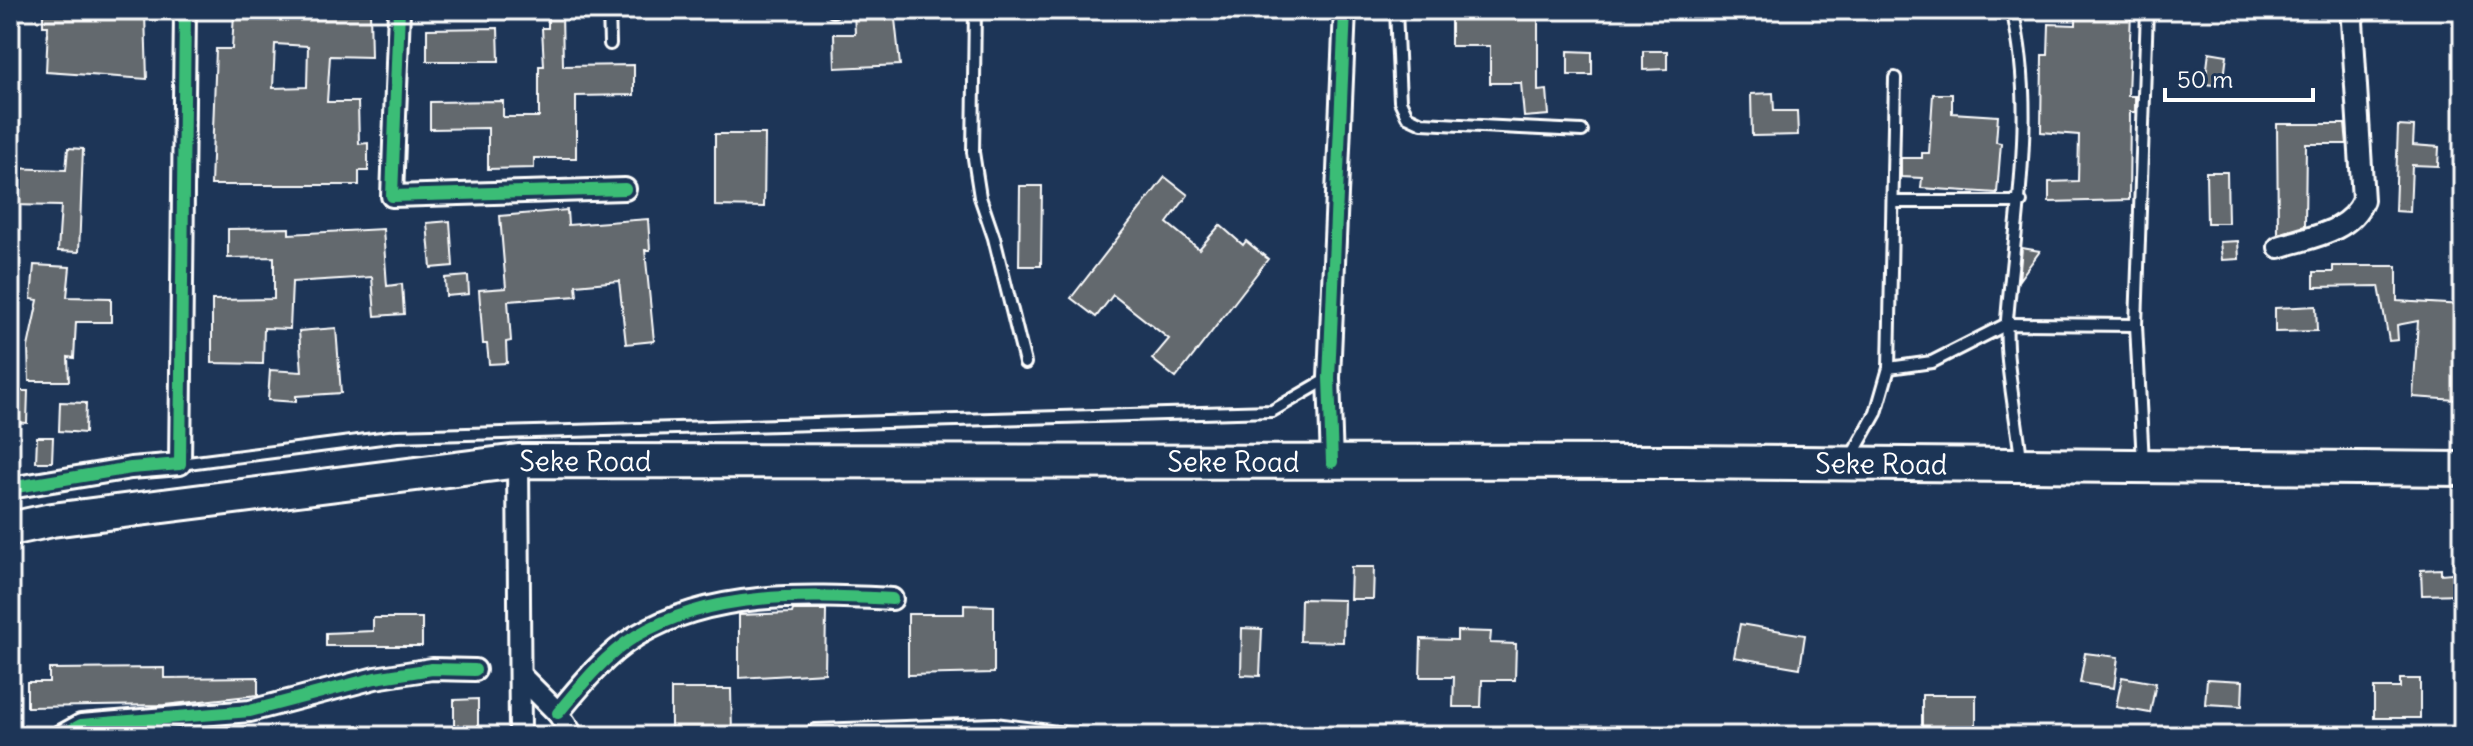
<svg xmlns="http://www.w3.org/2000/svg" width="2473" height="746" viewBox="0 0 2473 746" font-family="Delius,sans-serif">
  <rect width="100%" height="100%" fill="#1d3557"/>
  <filter id="ink" filterUnits="userSpaceOnUse"><feTurbulence type="fractalNoise" baseFrequency=".0125" numOctaves="2"/><feDisplacementMap in="SourceGraphic" scale="16" xChannelSelector="R" yChannelSelector="G"/><feConvolveMatrix kernelMatrix="1 2 1 2 8 2 1 2 1" color-interpolation-filters="sRGB"/></filter>
  <g filter="url(#ink)">
    <!-- building -->
    <g fill="#63696e" stroke="#fff" stroke-width="2" fill-rule="evenodd">
      <path d="M43 10 145 14 147 79 46 72 48 26H43Z"/>
      <path d="M315 10H370L371 57 330 56 327 102H358L359 144 368 143V171H359V185H211L216 49H232L234 13 315 16ZM275 44 308 46 307 87 273 88Z"/>
      <path d="M548 10H562L563 66 634 65V95L576 96V158H534V168L488 169V128L430 129V102L503 101V117H539V66H544L542 28H548Z"/>
      <path d="M854 10H894L900 65 835 68 834 34H855Z"/>
      <path d="M1451 10H1538V91L1547 90 1549 115 1524 117 1521 83H1490V46H1451Z"/>
      <path d="M2076 11H2131L2128 96H2135V112H2130L2129 200 2049 202V182L2078 181 2079 135 2041 132 2042 55H2048L2049 24 2076 25Z"/>
      <path d="M498 28 499 61H427V29Z"/>
      <path d="M1568 51 1592 52V75H1568Z"/>
      <path d="M1643 51H1667V69L1643 70Z"/>
      <path d="M2209 52 2227 55 2223 86 2205 84Z"/>
      <path d="M1773 93 1774 111H1797L1798 135 1752 136 1751 94Z"/>
      <path d="M1933 94H1952V113L1998 116 1996 142 2001 143 1997 193 1921 188 1922 178 1901 177V158H1922V153H1929Z"/>
      <path d="M2277 124H2345L2347 144H2306L2305 226 2278 234Z"/>
      <path d="M2398 126 2414 127 2413 145 2439 147 2438 166 2412 165 2410 212 2395 211Z"/>
      <path d="M715 134H765L764 207 715 206Z"/>
      <path d="M68 148 83 149 79 252 58 251 61 206 10 205V168L66 170Z"/>
      <path d="M2206 172H2227L2228 223H2207Z"/>
      <path d="M1165 177 1188 195 1167 223 1199 249 1220 225 1243 245 1246 241 1268 259 1176 378 1152 359 1169 339 1113 295 1096 317 1071 298Z"/>
      <path d="M1020 186H1042L1041 266H1019Z"/>
      <path d="M567 210 568 225 648 219 650 250H645L654 341 626 344 619 281 576 285 577 296 508 301 511 341 506 342 507 363 489 364 487 344H483L479 290 506 288 500 216Z"/>
      <path d="M450 221 453 266 431 268 427 223Z"/>
      <path d="M289 228V234L383 229 387 286 402 284 404 314 375 316 372 277 292 282 290 329 264 328 263 364 212 363V300L274 299V257L228 258V229Z"/>
      <path d="M2238 241 2239 259 2222 260 2220 242Z"/>
      <path d="M2022 248 2040 251 2019 280Z"/>
      <path d="M34 265 70 267 67 297 111 298V322H76L74 358 68 357 69 381H29L28 347 38 300 31 299Z"/>
      <path d="M2333 266H2397V301L2463 305 2457 400 2413 397 2418 321 2397 325 2398 340 2389 341 2379 286 2314 287V272H2333Z"/>
      <path d="M468 276 469 294 446 296 445 278Z"/>
      <path d="M2316 306 2317 331 2275 332V308Z"/>
      <path d="M336 328 341 393 296 396V402L268 400 270 370 302 372 299 331Z"/>
      <path d="M10 391H28L27 423 10 422Z"/>
      <path d="M60 402 86 403 85 433 59 431Z"/>
      <path d="M37 437H53L52 462H36Z"/>
      <path d="M1351 567H1374L1373 599H1350Z"/>
      <path d="M2441 569V574L2463 572V594L2422 595 2421 570Z"/>
      <path d="M1301 599 1344 600 1343 642 1300 641Z"/>
      <path d="M964 605 994 606V673L908 675V614H964Z"/>
      <path d="M793 610H826L825 673 739 678V615L792 613Z"/>
      <path d="M373 618H422V646H326V633L373 631Z"/>
      <path d="M1740 624 1805 635 1800 668 1734 657Z"/>
      <path d="M1242 628 1262 629 1260 676 1241 675Z"/>
      <path d="M1457 631 1491 632 1490 643 1516 644 1515 680H1482L1481 707H1453L1454 677H1420L1421 639 1457 640Z"/>
      <path d="M2085 653 2118 657 2114 688 2080 683Z"/>
      <path d="M164 668V678L258 677V695L164 705 27 707V682H49V669Z"/>
      <path d="M2122 677 2156 683 2150 713 2116 707Z"/>
      <path d="M2207 679 2243 681 2242 706 2205 704Z"/>
      <path d="M2400 679H2420V718H2374V688H2400Z"/>
      <path d="M671 689H731L732 733H671Z"/>
      <rect x="1922" y="695" width="54" height="33"/>
      <path d="M478 699V736H454V700Z"/>
    </g>
    <g fill="none" stroke-linecap="round" stroke-linejoin="round">
      <defs>
        <g id="service">
          <path d="M609 10 610 44"/>
          <path d="M833 10V11"/>
          <path d="M975 10 973 152 980 197 994 238 1025 363"/>
          <path d="M1396 10 1400 101 1407 116 1422 123 1582 131"/>
          <path d="M2012 10C2037 109 2015 220 2007 320 2004 360 2017 418 2021 460"/>
          <path d="M1893 202H2021"/>
          <path d="M1889 368 1932 362 2007 324 2136 325"/>
          <path d="M1850 459 1876 413 1889 368 1895 78"/>
          <path d="M2143 463 2136 325 2147 10"/>
          <path d="M180 464 397 436 1272 411 1329 378"/>
          <path d="M807 736 815 730 995 724 1089 736"/>
        </g>
        <g id="minor">
          <path d="M399 10 392 196 625 189"/>
          <path d="M2279 247C2309 237 2350 233 2363 200L2352 21 2355 10"/>
          <path d="M518 461 520 736"/>
          <path d="M1332 462 1329 378 1345 10"/>
          <path d="M10 488 131 468 180 464 185 10"/>
          <path d="M521 676 558 713 573 736"/>
          <path d="M558 713C581 685 605 655 636 636 713 590 806 595 892 599"/>
          <path d="M61 736 81 725 250 711 375 678 432 669 475 670"/>
        </g>
        <g id="primary">
          <path id="s1" d="M10 529 52 520 518 461 1681 462 2463 469"/>
        </g>
      </defs>
      <!-- service casing -->
      <use href="#service" stroke="#fff" stroke-width="16"/>
      <!-- minor casing -->
      <use href="#minor" stroke="#fff" stroke-width="26"/>
      <!-- primary casing -->
      <use href="#primary" stroke="#fff" stroke-width="38"/>
      <!-- service -->
      <use href="#service" stroke="#1d3557" stroke-width="10"/>
      <!-- minor -->
      <use href="#minor" stroke="#1d3557" stroke-width="20"/>
      <!-- primary -->
      <use href="#primary" stroke="#1d3557" stroke-width="32"/>
      <defs>
        <g id="cycleway">
          <path d="M399 10 392 196 625 189"/>
          <path d="M1332 462 1329 378 1345 10"/>
          <path d="M10 488 131 468 180 464 185 10"/>
          <path d="M558 713C581 685 605 655 636 636 713 590 806 595 892 599"/>
          <path d="M61 736 81 725 250 711 375 678 432 669 475 670"/>
        </g>
      </defs>
      <!-- cycleway casing -->
      <use href="#cycleway" stroke="#1d3557" stroke-width="17"/>
      <!-- cycleway -->
      <use href="#cycleway" stroke="#3abd76" stroke-width="12"/>
    </g>
  </g>
  <g text-anchor="middle" stroke-width="6" stroke-linejoin="round" paint-order="stroke">
    <!-- street labels -->
    <g font-size="28" fill="#fff" stroke="#1d3557">
      <text dy="10" stroke="none"><textPath href="#s1" startOffset="1228">Seke Road</textPath></text>
      <text dy="10" stroke="none"><textPath href="#s1" startOffset="580">Seke Road</textPath></text>
      <text dy="10" stroke="none"><textPath href="#s1" startOffset="1876">Seke Road</textPath></text>
    </g>
  </g>
  <!-- margin -->
  <rect width="2473" height="746" fill="none" stroke="#1d3557" stroke-width="40"/>
  <rect x="20" y="20" width="2433" height="706" fill="none" stroke="#fff" stroke-width="3" filter="url(#ink)"/>
  <!-- scale -->
  <path d="M2165 88v12h148v-12" fill="none" stroke="#ffffff" stroke-width="4"/>
  <text x="2177" y="88" font-size="24" fill="#ffffff" stroke="#1d3557" stroke-width="6" paint-order="stroke">50 m</text>
</svg>
